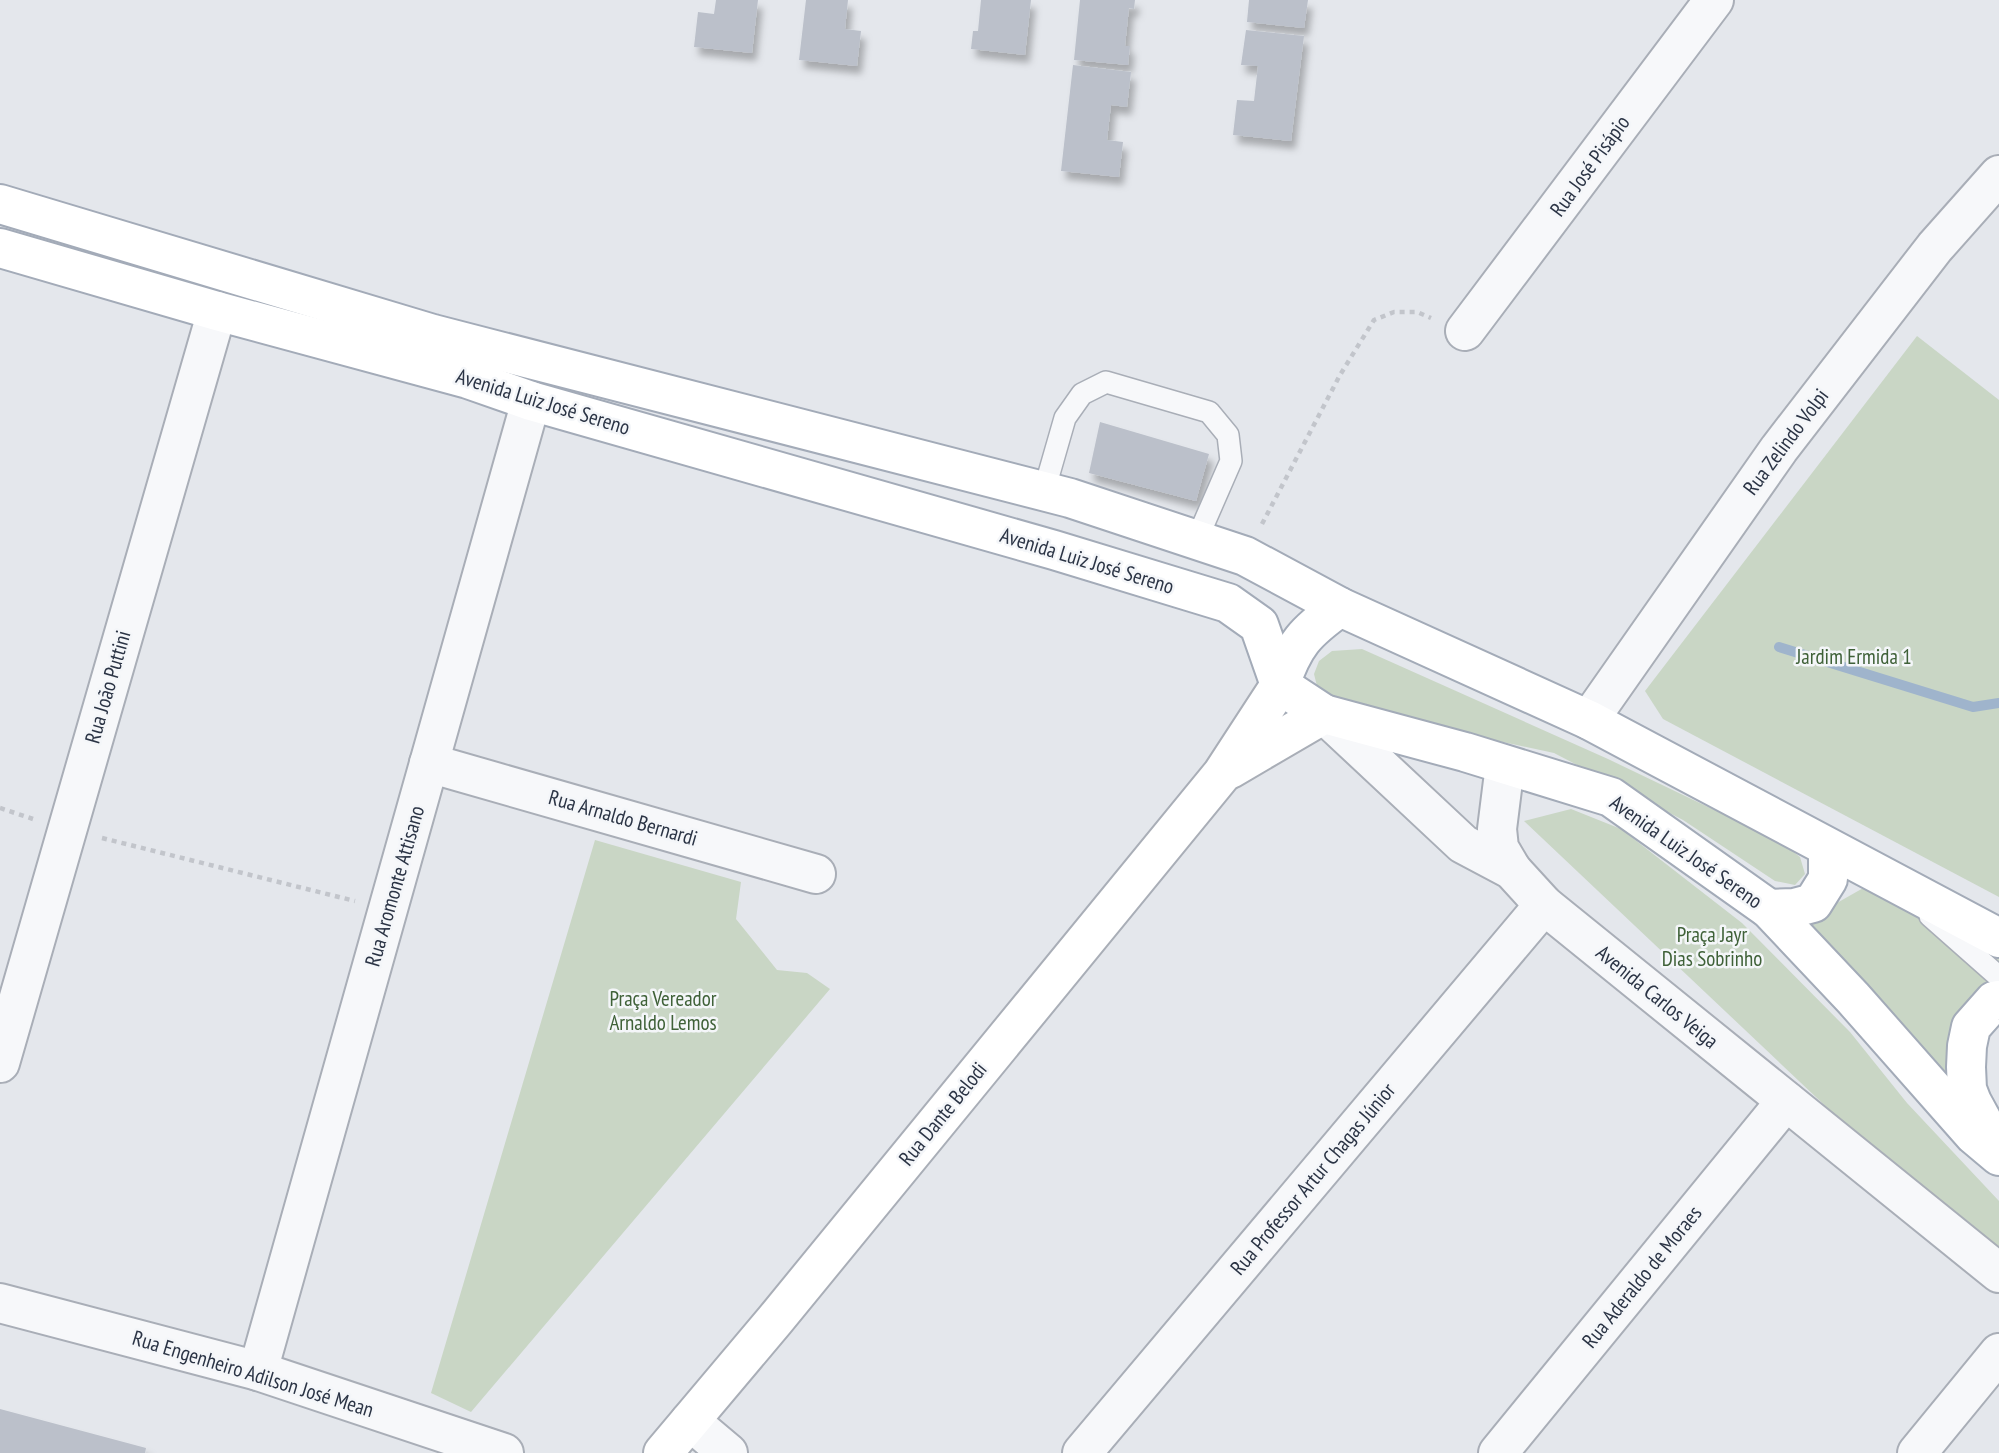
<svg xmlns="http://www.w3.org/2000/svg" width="1999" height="1453" viewBox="0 0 1999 1453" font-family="'PT Sans Narrow',sans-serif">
  <defs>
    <filter id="shadow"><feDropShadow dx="4.5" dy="8" stdDeviation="3.5" flood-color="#0004"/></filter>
  </defs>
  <rect width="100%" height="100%" fill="#e4e7ec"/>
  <!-- green -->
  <g fill="#c9d6c5">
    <path d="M1917 336 1999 400V897L1663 719 1645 691Z"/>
    <path d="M1362 649 1608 759 1781 842 1800 857 1805 874 1795 885 1775 881 1683 820 1554 753 1336 706 1317 686 1314 674 1319 661 1332 651Z"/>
    <path d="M1571 809 1621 829 1742 923 1850 1032 1907 1103 1999 1201V1259L1854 1133 1524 821Z"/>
    <path d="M595 840 741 882 736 919 777 970 807 973 830 989 471 1412 431 1393Z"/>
    <path d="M1865 887 1999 954V988L1972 994 1949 1046 1947 1084 1807 920Z"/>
  </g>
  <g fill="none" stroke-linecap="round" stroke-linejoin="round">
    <!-- stream -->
    <path stroke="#9fb4cc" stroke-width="10" d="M1779 647 1973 707 1999 703"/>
  </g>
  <!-- building -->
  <g fill="#bbc0ca" filter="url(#shadow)">
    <path d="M716 0H758L752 53 694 47 698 12 714 14Z"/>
    <path d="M806 0H848L845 29 861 31 857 66 799 60Z"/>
    <path d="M981 0H1031L1025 55 971 49 973 31H978Z"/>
    <path d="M1080 0H1135L1134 9 1129 8 1125 46H1130L1128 65 1074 60Z"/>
    <path d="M1249 0H1308L1304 28 1247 22Z"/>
    <path d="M1246 30 1304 36 1291 141 1233 135 1237 100 1254 101 1258 66 1241 65Z"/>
    <path d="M1073 65 1131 72 1127 107 1111 105 1107 140 1123 142 1119 177 1061 171Z"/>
    <path d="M1100 422 1209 454 1196 501 1089 473Z"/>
    <path d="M0 1409 146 1448 145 1453H0Z"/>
  </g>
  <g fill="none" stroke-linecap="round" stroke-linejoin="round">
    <defs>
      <g id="service">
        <path d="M1044 491 1065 418 1082 394 1106 382 1209 412 1228 435 1231 461 1197 539"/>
        <path d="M1930 916 1999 977"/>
      </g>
      <g id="minor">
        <path d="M1465 331 1714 0"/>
        <path d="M1589 720 1779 449 1935 247 1999 175"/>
        <path d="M429 763 816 874"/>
        <path d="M0 1063 217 311"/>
        <path d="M0 1303 258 1371 504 1453"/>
        <path d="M258 1371 531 401"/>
        <path d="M1082 1453 1544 905"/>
        <path d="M1498 1453 1786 1101"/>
        <path d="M1917 1453 1999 1353"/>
      </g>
      <g id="tertiary">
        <path d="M1324 714 1463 844 1512 870 1544 905 1999 1273"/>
        <path d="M1505 765 1497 829 1499 848 1512 870"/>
        <path d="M690 1421 728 1453"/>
      </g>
      <g id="secondary">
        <path d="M1230 769 1324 714"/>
        <path d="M663 1453 775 1320 1222 774 1280 685"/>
      </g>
      <g id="primary">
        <path d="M0 204 433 334 1070 498 1245 556 1340 607 1589 720 1999 938"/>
        <path d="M0 248 217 311 468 379 531 401 1054 550 1228 603 1259 625 1280 685 1324 714 1465 752 1611 797 1769 909 1853 998 1974 1135 1999 1156"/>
        <path d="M1280 685C1294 644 1305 632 1340 607"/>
        <path d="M1769 909 1794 908 1813 903 1828 879V848"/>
        <path d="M1989 1133 1972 1102 1967 1089 1966 1067 1967 1046 1971 1027 1994 1001 1999 1000"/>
      </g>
    </defs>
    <!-- service casing -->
    <use href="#service" stroke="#a9aeb7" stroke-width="24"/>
    <!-- minor casing -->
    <use href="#minor" stroke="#a9aeb7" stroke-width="42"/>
    <!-- tertiary casing -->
    <use href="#tertiary" stroke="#a9aeb7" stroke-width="42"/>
    <!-- secondary casing -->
    <use href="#secondary" stroke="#a9aeb7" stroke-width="42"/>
    <!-- primary casing -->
    <use href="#primary" stroke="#a3abb8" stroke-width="42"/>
    <!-- path -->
    <g stroke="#c2c5cb" stroke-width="4.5" stroke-dasharray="5 5" stroke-linecap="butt">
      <path d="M1262 524 1340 375 1374 320 1394 312H1417L1431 318"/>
      <path d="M0 808 33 819"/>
      <path d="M102 838 355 901"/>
    </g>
    <!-- service -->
    <use href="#service" stroke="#f7f8fa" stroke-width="21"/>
    <!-- minor -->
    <use href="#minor" stroke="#f7f8fa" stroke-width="38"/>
    <!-- tertiary -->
    <use href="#tertiary" stroke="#f7f8fa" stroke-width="38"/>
    <!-- secondary -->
    <use href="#secondary" stroke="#fff" stroke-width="38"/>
    <!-- primary -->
    <use href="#primary" stroke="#fff" stroke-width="38"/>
  </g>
  <g text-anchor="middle" stroke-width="5" stroke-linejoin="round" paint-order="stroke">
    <!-- street labels -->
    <g font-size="21" fill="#2b3445" stroke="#f4f6f9">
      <text transform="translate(1590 166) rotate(-54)" y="7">Rua José Pisápio</text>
      <text transform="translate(543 402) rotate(17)" y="7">Avenida Luiz José Sereno</text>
      <text transform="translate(1786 442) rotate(-53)" y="7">Rua Zelindo Volpi</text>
      <text transform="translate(1087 561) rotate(17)" y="7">Avenida Luiz José Sereno</text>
      <text transform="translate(108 687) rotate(-74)" y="7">Rua João Puttini</text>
      <text transform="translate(623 818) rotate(16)" y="7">Rua Arnaldo Bernardi</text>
      <text transform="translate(1686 852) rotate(35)" y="7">Avenida Luiz José Sereno</text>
      <text transform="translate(395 886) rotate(-74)" y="7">Rua Aromonte Attisano</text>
      <text transform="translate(1657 997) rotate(39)" y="7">Avenida Carlos Veiga</text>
      <text transform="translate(943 1114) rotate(-51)" y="7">Rua Dante Belodi</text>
      <text transform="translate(1313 1179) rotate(-50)" y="7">Rua Professor Artur Chagas Júnior</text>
      <text transform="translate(1642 1277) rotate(-51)" y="7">Rua Aderaldo de Moraes</text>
      <text transform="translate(253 1374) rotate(17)" y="7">Rua Engenheiro Adilson José Mean</text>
    </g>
    <!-- park labels -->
    <g font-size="21" fill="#3f6138" stroke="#f4f6f9">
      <text x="1854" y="664">Jardim Ermida 1</text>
      <text x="1712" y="942">Praça Jayr<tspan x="1712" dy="24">Dias Sobrinho</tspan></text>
      <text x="663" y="1006">Praça Vereador<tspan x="663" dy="24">Arnaldo Lemos</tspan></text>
    </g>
  </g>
</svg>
